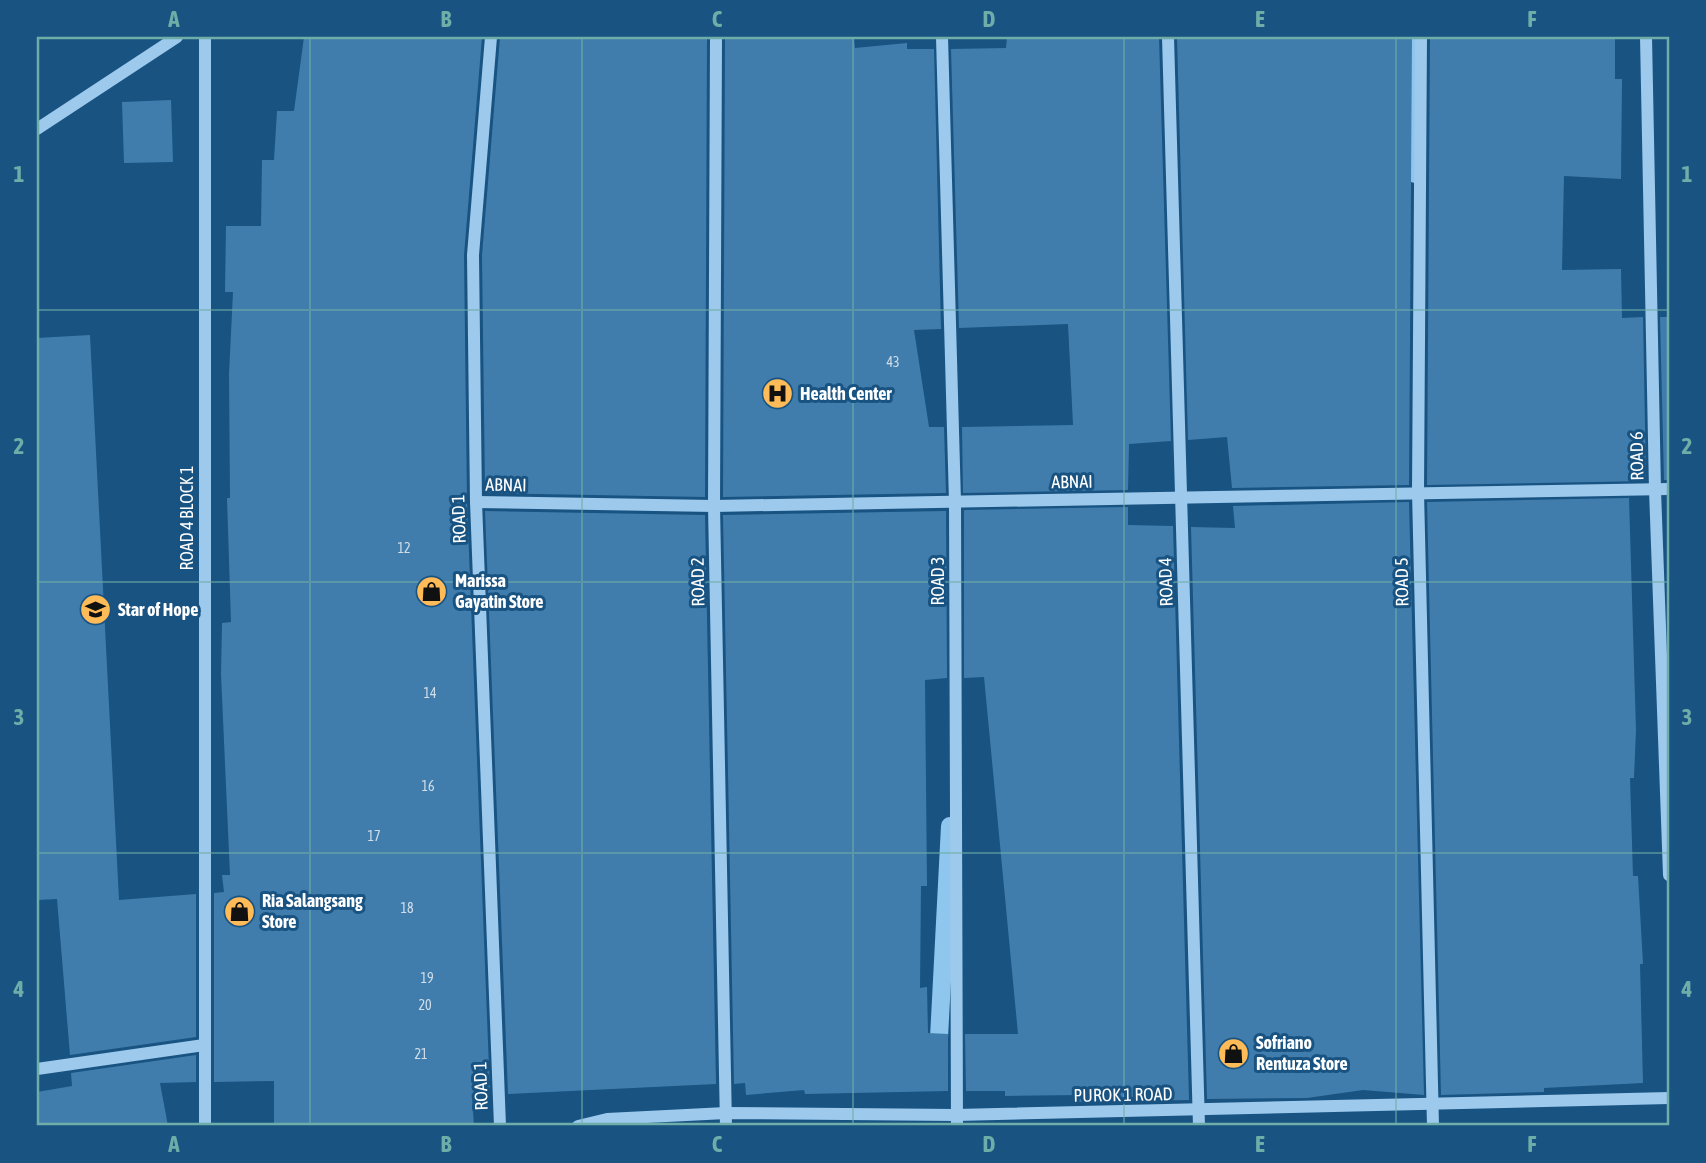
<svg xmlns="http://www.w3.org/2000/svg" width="1706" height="1163" viewBox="0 0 1706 1163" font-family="'Asap Condensed',sans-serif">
  <rect width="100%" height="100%" fill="#185382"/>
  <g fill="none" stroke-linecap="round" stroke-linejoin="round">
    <!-- stream -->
    <g stroke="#8fc6ee" stroke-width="18">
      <path d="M1410 37 1415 174"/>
      <path d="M938 1057 950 826"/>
    </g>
  </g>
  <!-- building -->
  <g fill="#417dac">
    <path d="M304 37H482L464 255 467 502 490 1094 472 1095 474 1126H274V1081L214 1082V893L224 892 222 875H230L221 674 222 623 231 622 227 498H230L229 374 233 292H225L226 226H261L262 160H274L277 111H294Z"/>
    <path d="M500 37H707L705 497 485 493 482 255Z"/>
    <path d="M725 37H854L855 48 907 43V49H934L941 329 914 330 929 427H944L946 493 723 497Z"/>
    <path d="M1007 37H1159L1171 441 1129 444 1128 490 963 493 962 427 1073 425 1068 324 959 328 951 49 1006 48Z"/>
    <path d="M1177 37H1412L1409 485 1232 488 1227 437 1188 440Z"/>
    <path d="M1430 37H1615V79H1622L1621 179 1564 176 1562 270 1621 269 1622 318 1643 317 1646 481 1427 485Z"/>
    <path d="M171 100 173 162 124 163 122 102Z"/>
    <path d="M1660 317H1669V480H1664Z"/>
    <path d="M90 335 119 900 196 894V1037L70 1055 57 899 37 900V338Z"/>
    <path d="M1629 498 1636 730 1634 778H1630L1633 876H1638L1643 964H1640L1643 1083 1544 1088V1092L1441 1095 1427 502Z"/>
    <path d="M1409 502 1424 1095 1363 1090 1307 1098 1207 1099 1191 527 1235 528 1233 506Z"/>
    <path d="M1128 507V525L1173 526 1189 1100 1079 1102V1095L1005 1096V1091H966L965 1034H1018L984 677 964 678V510Z"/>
    <path d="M485 511 705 515 716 1084 508 1094Z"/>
    <path d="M946 511 947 678 925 680 927 886H921L920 988 927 987 928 1033 948 1034V1091L805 1094 804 1090 746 1095 745 1083 734 1084 723 515Z"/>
    <path d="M196 1055V1082L160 1083 168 1126H37V1092L72 1086 71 1073Z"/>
  </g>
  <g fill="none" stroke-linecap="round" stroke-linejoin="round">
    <!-- minor -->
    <g stroke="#9cc9ec" stroke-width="12">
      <path d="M491 37 473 255 476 502 500 1126"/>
      <path d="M716 37 714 506 726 1126"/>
      <path d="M942 37 955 502 957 1126"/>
      <path d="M1168 37 1199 1126"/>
      <path d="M1421 37 1418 492 1433 1126"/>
      <path d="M1646 37 1655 490 1669 875"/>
      <path d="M37 129 177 37"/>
      <path d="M476 502 714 506 1669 489"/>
      <path d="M37 1069 204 1045"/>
      <path d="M205 1126V37"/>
      <path d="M578 1126 607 1119 726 1113 956 1115 1669 1098"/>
    </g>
  </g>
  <!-- grid -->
  <path fill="none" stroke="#6fada8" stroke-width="2" stroke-opacity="0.55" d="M310 37V1126M582 37V1126M853 37V1126M1124 37V1126M1396 37V1126M37 310H1669M37 582H1669M37 853H1669"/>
  <!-- icons -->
  <defs>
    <symbol id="hospital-disc" viewBox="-11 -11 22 22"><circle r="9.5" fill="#ffbb57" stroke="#185382"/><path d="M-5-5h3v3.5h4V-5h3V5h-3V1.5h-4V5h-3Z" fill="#111"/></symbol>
    <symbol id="shop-disc" viewBox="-11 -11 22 22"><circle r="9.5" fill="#ffbb57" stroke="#185382"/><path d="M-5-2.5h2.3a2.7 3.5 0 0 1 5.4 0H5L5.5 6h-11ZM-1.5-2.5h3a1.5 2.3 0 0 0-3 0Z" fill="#111"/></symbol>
    <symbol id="school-disc" viewBox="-11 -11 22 22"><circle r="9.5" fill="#ffbb57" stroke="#185382"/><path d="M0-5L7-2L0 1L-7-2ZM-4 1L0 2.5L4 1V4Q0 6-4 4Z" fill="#111"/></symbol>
  </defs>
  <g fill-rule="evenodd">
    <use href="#hospital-disc" x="760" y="376" width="35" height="35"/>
    <use href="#shop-disc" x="414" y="574" width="35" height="35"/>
    <use href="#school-disc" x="78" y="592" width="35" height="35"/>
    <use href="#shop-disc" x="222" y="894" width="35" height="35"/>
    <use href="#shop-disc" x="1216" y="1036" width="35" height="35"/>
  </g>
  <g text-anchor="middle" stroke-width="6" stroke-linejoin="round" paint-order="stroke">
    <!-- number labels -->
    <g font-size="14" fill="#d0deea">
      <text x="893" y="367">43</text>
      <text x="404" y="553">12</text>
      <text x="430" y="698">14</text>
      <text x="428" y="791">16</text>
      <text x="374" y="841">17</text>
      <text x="407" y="913">18</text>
      <text x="427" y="983">19</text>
      <text x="425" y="1010">20</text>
      <text x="421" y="1059">21</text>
    </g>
    <!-- poi labels -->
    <g font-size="18" font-weight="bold" fill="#fff" stroke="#185382" text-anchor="start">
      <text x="800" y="400">Health Center</text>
      <text x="455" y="587">Marissa<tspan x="455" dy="21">Gayatin Store</tspan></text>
      <text x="118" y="616">Star of Hope</text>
      <text x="262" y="907">Ria Salangsang<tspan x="262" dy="21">Store</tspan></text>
      <text x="1256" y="1049">Sofriano<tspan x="1256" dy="21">Rentuza Store</tspan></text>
    </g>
    <!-- street labels -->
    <g font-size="18" fill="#fff" stroke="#185382">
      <text transform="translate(1637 456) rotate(-91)" y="6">ROAD 6</text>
      <text transform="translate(1072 482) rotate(-1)" y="6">ABNAI</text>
      <text transform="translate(506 485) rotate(1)" y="6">ABNAI</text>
      <text transform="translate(187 518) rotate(-90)" y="6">ROAD 4 BLOCK 1</text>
      <text transform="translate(459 519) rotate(-92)" y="6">ROAD 1</text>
      <text transform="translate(938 581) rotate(-90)" y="6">ROAD 3</text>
      <text transform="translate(698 582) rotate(-91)" y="6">ROAD 2</text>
      <text transform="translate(1166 582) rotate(-92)" y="6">ROAD 4</text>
      <text transform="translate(1402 582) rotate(-91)" y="6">ROAD 5</text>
      <text transform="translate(481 1086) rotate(-92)" y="6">ROAD 1</text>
      <text transform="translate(1123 1095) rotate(-1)" y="6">PUROK 1 ROAD</text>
    </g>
  </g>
  <!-- border -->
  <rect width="1706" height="1163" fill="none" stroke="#185382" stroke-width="77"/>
  <rect x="38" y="38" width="1630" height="1086" fill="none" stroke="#6fada8" stroke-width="2.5"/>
  <g font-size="23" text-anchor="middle" font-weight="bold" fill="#6fada8">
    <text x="174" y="27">A</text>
    <text x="446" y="27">B</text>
    <text x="717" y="27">C</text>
    <text x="989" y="27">D</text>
    <text x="1260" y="27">E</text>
    <text x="1532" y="27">F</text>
    <text x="19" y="182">1</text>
    <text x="1687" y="182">1</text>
    <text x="19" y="454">2</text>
    <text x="1687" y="454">2</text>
    <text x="19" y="725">3</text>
    <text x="1687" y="725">3</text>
    <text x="19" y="997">4</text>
    <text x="1687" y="997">4</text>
    <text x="174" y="1152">A</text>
    <text x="446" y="1152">B</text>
    <text x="717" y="1152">C</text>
    <text x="989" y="1152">D</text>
    <text x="1260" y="1152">E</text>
    <text x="1532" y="1152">F</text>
  </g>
</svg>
